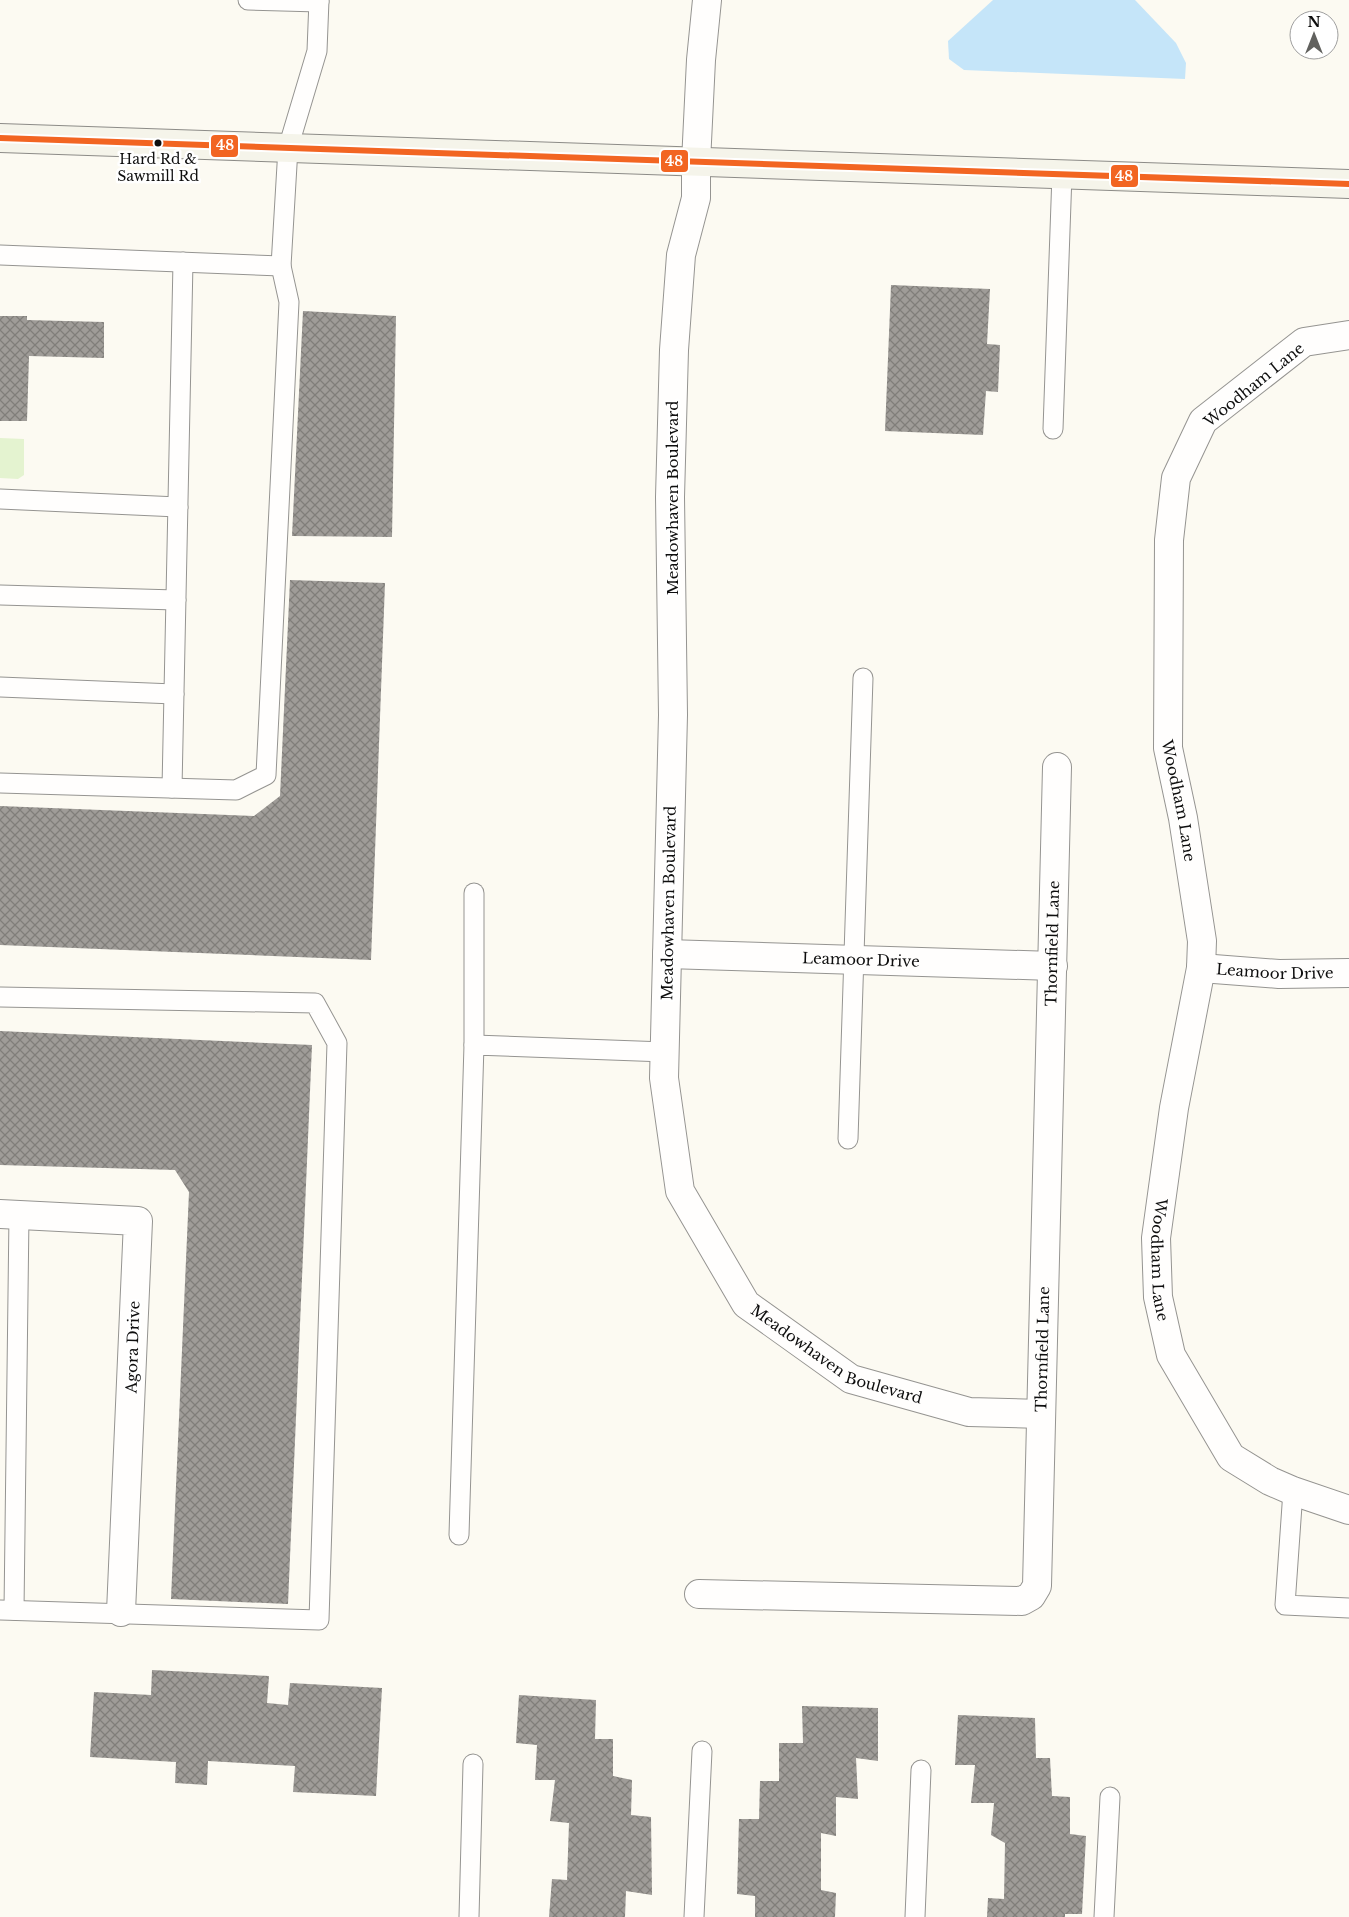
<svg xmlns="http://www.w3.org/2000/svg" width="1349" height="1917" viewBox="0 0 1349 1917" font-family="'Libre Baskerville',serif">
  <defs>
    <pattern id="building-cross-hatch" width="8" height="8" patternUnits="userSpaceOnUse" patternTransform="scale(1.25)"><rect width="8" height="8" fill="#9f9c98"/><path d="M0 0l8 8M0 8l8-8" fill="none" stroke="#807e7a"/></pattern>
  </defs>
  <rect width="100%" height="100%" fill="#fcfaf2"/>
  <!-- grass -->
  <path fill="#e4f3d0" d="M0 438 24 439V475L18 479 0 478Z"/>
  <!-- water -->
  <path fill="#c5e5f9" d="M993 0H1135L1176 43 1186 63 1185 79 964 70 949 59 948 41Z"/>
  <!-- building -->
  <g fill="url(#building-cross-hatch)">
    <path d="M891 285 990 289 987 344 1000 345 998 392 986 391 983 435 885 431Z"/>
    <path d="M303 311 396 316 392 537 292 536Z"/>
    <path d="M0 316H27V320L104 322V358L29 356 27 421H0Z"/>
    <path d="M290 580 385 583 371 960 0 945V806L254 816 280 796Z"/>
    <path d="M0 1031 312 1045 288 1604 171 1599 189 1192 175 1170 0 1165Z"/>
    <path d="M152 1670 269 1676 267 1703 288 1705 290 1683 382 1688 376 1796 293 1792 295 1766 208 1761 207 1785 175 1783 176 1762 90 1757 94 1692 151 1695Z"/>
    <path d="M519 1695 596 1700 595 1739H613V1776L632 1780 631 1815 651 1817 652 1895 626 1891 625 1917H549L552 1879 567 1880 569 1823 550 1821 555 1780H535L537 1745 516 1743Z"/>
    <path d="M802 1706 878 1708V1761L856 1758 858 1799 836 1797V1836L821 1833V1890L836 1893 835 1917H755V1896L737 1894 739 1819H759L760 1781H779V1743H803Z"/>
    <path d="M958 1715 1035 1718 1036 1758H1050L1052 1796 1070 1797V1834L1086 1836 1082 1914H1065V1917H987L988 1898 1004 1899 1005 1843 991 1835 994 1803H971L975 1765H955Z"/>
  </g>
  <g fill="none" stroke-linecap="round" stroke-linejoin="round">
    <defs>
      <g id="lane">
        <path d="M248 0 319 2"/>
        <path d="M0 255 281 266 288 148 317 51 319 0"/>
        <path d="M1053 429 1062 174"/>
        <path d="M0 499 178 507"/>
        <path d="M0 595 176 600"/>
        <path d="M0 687 174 694"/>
        <path d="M0 783 236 790 266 775 289 302 281 266"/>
        <path d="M172 788 183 262"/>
        <path d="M474 893V1045"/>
        <path d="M0 997 315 1003 337 1043 319 1620 0 1610"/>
        <path d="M848 1139 863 678"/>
        <path d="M1293 1491 1285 1605 1349 1608"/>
        <path d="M459 1535 474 1045 665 1052"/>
        <path d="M14 1610 19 1215"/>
        <path d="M469 1917 473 1764"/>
        <path d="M694 1917 702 1751"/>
        <path d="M915 1917 921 1770"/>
        <path d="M1104 1917 1110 1797"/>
      </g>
      <g id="street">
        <path id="s1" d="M707 0 701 60 696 162V198L681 255 674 350 670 497 673 715 664 1078 680 1191 746 1304 851 1379 969 1412 1041 1414"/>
        <path id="s2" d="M1349 335 1304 342 1203 421 1176 478 1169 540 1168 748 1183 818 1202 941 1201 968 1174 1108 1156 1238 1158 1297 1171 1355 1231 1457 1270 1481 1293 1491 1349 1510"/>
        <path id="s3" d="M667 954 1053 966"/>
        <path id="s4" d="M1201 968 1279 974 1349 973"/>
        <path d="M0 1214 138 1221 121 1612"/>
        <path id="s5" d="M699 1594 1022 1601 1031 1596 1037 1586 1057 767"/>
      </g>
      <path id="secondary" d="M0 138 1349 184"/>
    </defs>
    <!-- lane casing -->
    <use href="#lane" stroke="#959491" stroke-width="21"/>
    <!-- street casing -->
    <use href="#street" stroke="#959491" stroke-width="30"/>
    <!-- secondary casing -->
    <use href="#secondary" stroke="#8c8b87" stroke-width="30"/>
    <!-- lane -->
    <use href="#lane" stroke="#fffefd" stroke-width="19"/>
    <!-- street -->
    <use href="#street" stroke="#fffefd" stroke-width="28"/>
    <!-- secondary -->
    <use href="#secondary" stroke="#f5f4ea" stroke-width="28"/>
    <defs>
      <path id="bus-1" d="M0 138 1349 184"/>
    </defs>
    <!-- bus-1 casing -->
    <use href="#bus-1" stroke="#fff" stroke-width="10"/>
    <!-- bus-1 -->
    <use href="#bus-1" stroke="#f26522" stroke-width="6"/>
  </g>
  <!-- markers -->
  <circle fill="#0e0e0e" stroke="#fff" stroke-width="2" cx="158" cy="143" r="4.5"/>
  <g text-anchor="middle" stroke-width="5" stroke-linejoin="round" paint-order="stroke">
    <!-- bus labels -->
    <g font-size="14" fill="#0e0e0e" stroke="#fff">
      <text x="158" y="164">Hard Rd &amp;<tspan x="158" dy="17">Sawmill Rd</tspan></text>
    </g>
    <!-- street labels -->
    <g font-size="15" fill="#0e0e0e" stroke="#fff">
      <text transform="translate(1254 385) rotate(-39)" y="5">Woodham Lane</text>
      <text transform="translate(673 498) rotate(-90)" y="5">Meadowhaven Boulevard</text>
      <text dy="5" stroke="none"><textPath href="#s2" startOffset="561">Woodham Lane</textPath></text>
      <text transform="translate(669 903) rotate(-89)" y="5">Meadowhaven Boulevard</text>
      <text dy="5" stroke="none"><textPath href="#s5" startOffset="988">Thornfield Lane</textPath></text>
      <text dy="5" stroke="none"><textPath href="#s3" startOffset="194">Leamoor Drive</textPath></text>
      <text dy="5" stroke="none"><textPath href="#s4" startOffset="74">Leamoor Drive</textPath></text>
      <text dy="5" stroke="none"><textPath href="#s2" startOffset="1026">Woodham Lane</textPath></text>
      <text transform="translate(133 1347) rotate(-88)" y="5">Agora Drive</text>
      <text dy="5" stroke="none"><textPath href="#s5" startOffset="582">Thornfield Lane</textPath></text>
      <text dy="5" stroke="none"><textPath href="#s1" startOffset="1431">Meadowhaven Boulevard</textPath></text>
    </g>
  </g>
  <g stroke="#fff" stroke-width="2">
    <rect x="210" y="134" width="29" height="24" rx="5" fill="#f26522"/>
    <rect x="660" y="149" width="29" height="24" rx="5" fill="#f26522"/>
    <rect x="1110" y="164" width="29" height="24" rx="5" fill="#f26522"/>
  </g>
  <g font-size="14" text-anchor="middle" font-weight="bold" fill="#fff">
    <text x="225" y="150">48</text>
    <text x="674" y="166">48</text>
    <text x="1124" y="181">48</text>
  </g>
  <!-- north arrow -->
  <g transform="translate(1314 35)"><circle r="24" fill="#ffffff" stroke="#9f9f9f"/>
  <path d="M0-4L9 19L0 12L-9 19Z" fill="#61615e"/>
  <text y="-8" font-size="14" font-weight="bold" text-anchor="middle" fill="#0e0e0e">N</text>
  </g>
</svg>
